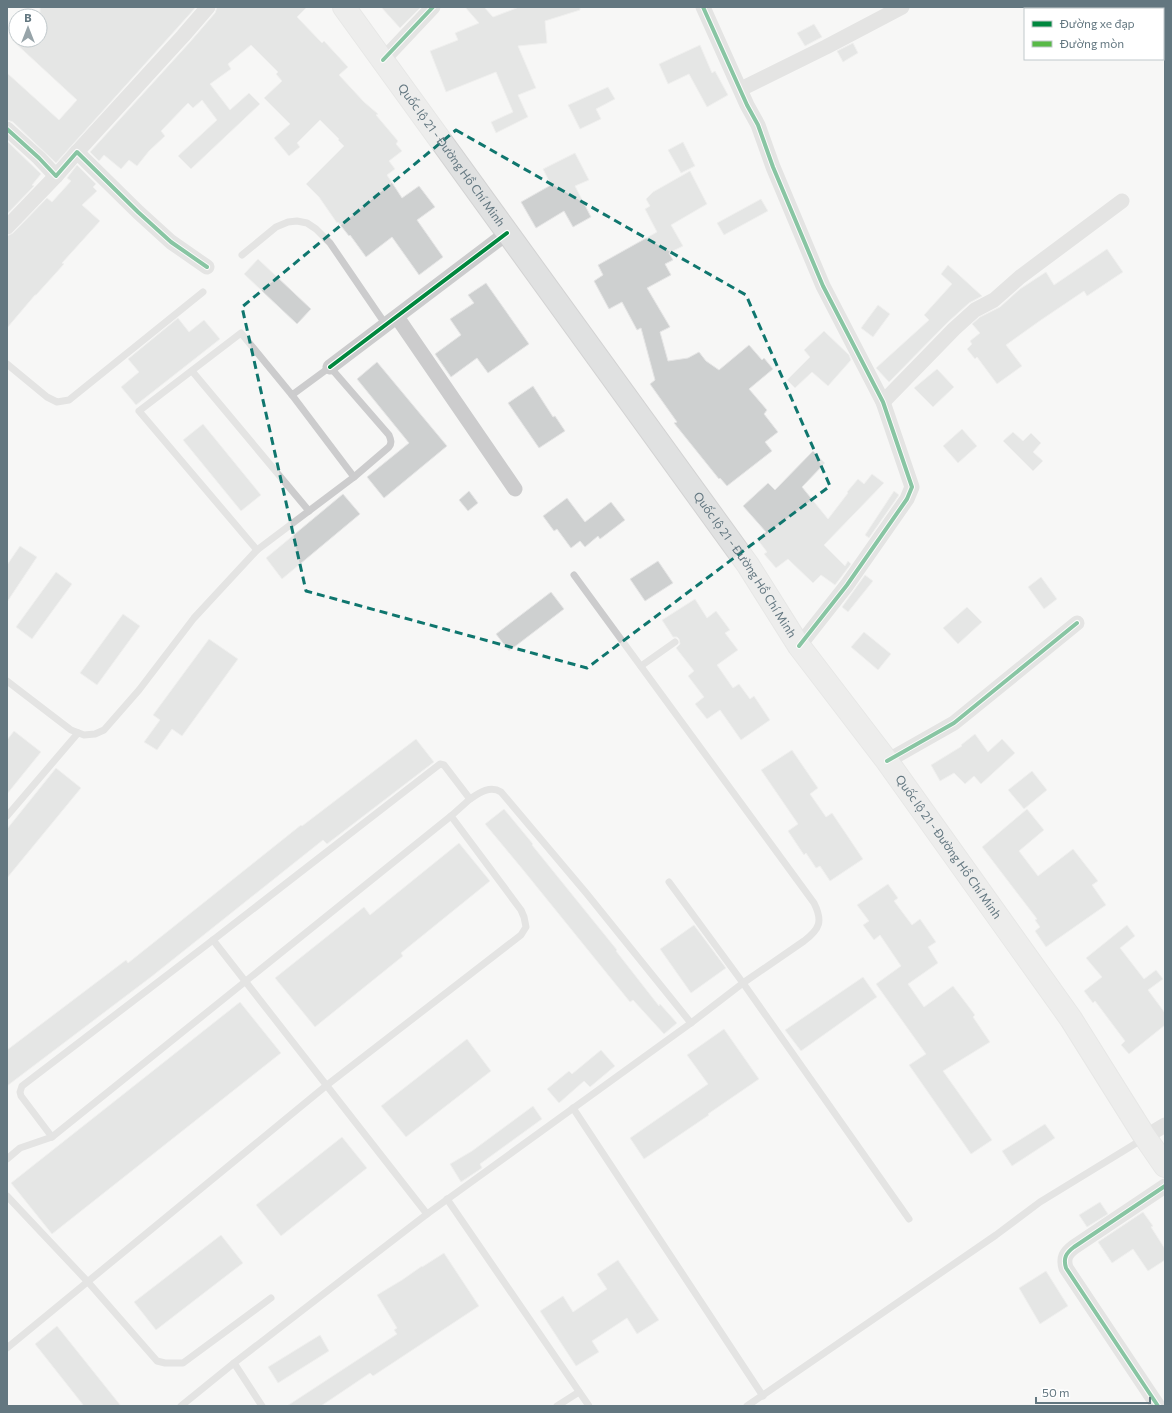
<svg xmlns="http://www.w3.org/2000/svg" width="1172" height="1413" viewBox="0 0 1172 1413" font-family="Commissioner,sans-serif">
  <rect width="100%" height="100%" fill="#f7f7f6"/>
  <!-- building -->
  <g fill="#ced0d0" stroke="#e6e6e6">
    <path d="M40 7H196L56 163 13 122 7 120V73L59 120 77 100 12 40H40Z"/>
    <path d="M217 7H307L297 17 322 43 324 41 348 67 339 75 364 102 378 114 376 115 398 141 396 144 402 151 389 161 395 169 387 175 402 198 419 186 435 207 417 220 443 257 419 275 392 237 366 257 350 235 349 236 338 222 337 223 319 197 306 184 344 146 338 140 339 139 320 120 297 143 300 147 289 156 274 138 290 124 264 98 282 81 276 74 278 72 251 45 228 64 231 69 210 84 230 110 249 93 260 104 191 169 178 156 217 120 202 100 193 108 188 103 161 131 165 136 149 151 137 166 129 160 121 169 104 155 99 161 90 152 190 42 215 13Z"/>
    <path d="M381 7H421L400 28Z"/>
    <path d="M465 7H484L493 17 519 7H580V10L545 21 547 43 518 46 536 88 518 95 528 117 496 133 491 122 513 112 496 72 446 92 430 51 458 40 455 33 479 23Z"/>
    <path d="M814 24 822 37 805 46 797 33Z"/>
    <path d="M853 43 858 53 843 62 837 51Z"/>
    <path d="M700 45 712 73 715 71 728 95 707 107 689 74 668 84 659 64Z"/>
    <path d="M608 87 615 99 596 109 601 119 580 129 568 105Z"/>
    <path d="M7 141 41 174 32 185 34 186 7 214Z"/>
    <path d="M683 142 695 166 681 173 668 150Z"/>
    <path d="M575 153 589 180 575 186 591 217 573 227 564 211 536 228 521 202 551 185 543 169Z"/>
    <path d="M77 165 96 184 93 187 97 191 82 205 100 221 62 263 64 264 36 295H35L7 328V236L13 233 47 198 52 202 71 181 67 178Z"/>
    <path d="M690 171 707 204 671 225 683 246 669 253 673 260 665 264 671 275 647 288 670 327 660 332 668 361 688 358 699 352 706 361 719 370 749 345 762 360 764 358 773 369 749 389 767 410 764 414 778 432 765 442 772 451 727 486 720 478 719 479 674 423 677 422 650 384 655 380 641 328 637 330 622 302 609 309 594 281 603 275 598 265 657 232 645 209 650 206 646 199 653 192Z"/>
    <path d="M761 199 768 211 724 235 717 223Z"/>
    <path d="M1107 249 1123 272 1087 296 1084 291 1041 320 1006 345 1022 366 997 384 977 357 975 359 967 349 972 344 970 341 980 333 972 324 980 317 1000 307 1020 289 1046 272 1054 285Z"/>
    <path d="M258 259 311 309 297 324 244 274Z"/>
    <path d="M948 265 982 296 969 303 948 322 889 382 876 368 929 320 924 315 952 284 941 274Z"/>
    <path d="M486 283 529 344 488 373 477 358 451 377 435 354 461 335 450 319 474 303 468 295Z"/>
    <path d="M878 305 890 314 873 337 861 328Z"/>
    <path d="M178 318 189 332 204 320 220 339 136 405 121 387 139 372 128 359Z"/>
    <path d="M824 331 849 355 851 360 828 386 812 372 795 388 787 380 810 357 804 350Z"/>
    <path d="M377 362 447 446 384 498 367 477 409 443 357 379Z"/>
    <path d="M937 369 954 387 933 407 914 388Z"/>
    <path d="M533 386 553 417 555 416 565 431 539 448 508 403Z"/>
    <path d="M203 424 261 495 241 511 183 440Z"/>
    <path d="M962 429 977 446 958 463 943 446Z"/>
    <path d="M1013 432 1023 441 1031 433 1041 443 1033 452 1043 461 1033 471 1003 441Z"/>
    <path d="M813 451 825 463 802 487 828 519 848 493 847 492 858 479 864 484 872 474 884 483 824 545 845 566 848 561 851 564 835 585 821 575 813 583 788 559 776 568 764 554 767 552 757 539 766 532 743 506 768 483 775 490Z"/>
    <path d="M469 491 478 503 468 511 459 500Z"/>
    <path d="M894 491 899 495 869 538 865 535Z"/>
    <path d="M343 494 360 514 282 579 266 558Z"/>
    <path d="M567 498 585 522 611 502 625 520 600 539 598 536 585 547 580 541 571 548 557 529 554 531 543 516Z"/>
    <path d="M20 546 37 557 7 602V565Z"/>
    <path d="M658 561 673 583 645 601 630 579Z"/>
    <path d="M56 572 72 584 32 639 16 627Z"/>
    <path d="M865 575 873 581 848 612 842 607Z"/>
    <path d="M1041 577 1057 599 1044 609 1028 587Z"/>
    <path d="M551 592 564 609 509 651 496 634Z"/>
    <path d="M695 599 707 618 716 611 730 630 725 633 738 650 717 665 733 688 739 684 750 699 754 696 770 720 741 740 720 710 707 719 695 704 704 697 688 676 694 671 676 648 680 644 679 639 677 637H673L662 620Z"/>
    <path d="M967 607 982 622 958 644 943 628Z"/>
    <path d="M123 614 140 626 97 685 80 673Z"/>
    <path d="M864 632 891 654 878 670 851 647Z"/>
    <path d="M209 639 238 659 182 736 172 729 157 750 144 742 160 720 153 715Z"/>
    <path d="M14 731 41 752 7 794V740Z"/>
    <path d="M975 734 988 752 1002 739 1015 753 981 784 974 776 965 784 954 773 940 781 931 765 962 746 961 745Z"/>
    <path d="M416 739 434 762 327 844 323 840 151 977 7 1086V1050L126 960 128 963 301 825 302 826Z"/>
    <path d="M792 750 818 788 810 794 826 817 832 813 863 859 830 881 820 866 816 868 806 853 804 855 788 831 798 824 761 770Z"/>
    <path d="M56 768 81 788 7 878V829Z"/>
    <path d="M1032 771 1047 790 1024 809 1008 790Z"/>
    <path d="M504 809 533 844 532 845 617 950 616 951 659 1006 660 1004 677 1023 664 1034 633 1000 630 1002 524 871 485 824Z"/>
    <path d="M1027 809 1044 830 1019 851 1038 876 1073 849 1098 881 1092 885 1106 905 1046 947 1035 931 1040 927 1035 920 1037 919 982 847Z"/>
    <path d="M459 843 490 881 401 953 403 956 315 1027 275 978 364 907 370 915Z"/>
    <path d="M888 884 898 898 894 901 912 925 920 919 936 942 928 947 938 963 908 984 924 1007 953 986 975 1015 973 1017 990 1042 943 1071 992 1140 971 1154 909 1065 926 1054 876 984 901 966 880 935 874 940 863 925 869 921 857 905Z"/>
    <path d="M694 925 726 968 691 993 660 949Z"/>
    <path d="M1127 925 1135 936 1120 948 1144 979 1156 970 1163 979 1148 990 1165 1013V1025L1129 1054 1121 1045 1125 1041 1095 1001 1093 1003 1084 991 1102 977 1086 958Z"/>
    <path d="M863 977 877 997 801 1051 785 1030Z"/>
    <path d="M240 1002 281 1053 52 1234 11 1183Z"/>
    <path d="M724 1029 759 1079 708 1114 709 1115 644 1159 630 1138 708 1084 687 1055Z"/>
    <path d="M467 1039 491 1071 406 1137 381 1106Z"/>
    <path d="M601 1050 615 1066 590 1087 584 1081 559 1103 547 1089 569 1071 572 1074Z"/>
    <path d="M533 1106 542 1119 480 1164 482 1168 461 1182 450 1164 472 1151Z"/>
    <path d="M1045 1124 1055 1138 1012 1166 1002 1151Z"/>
    <path d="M342 1137 367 1168 281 1236 256 1205Z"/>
    <path d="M1100 1202 1108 1214 1087 1227 1079 1215Z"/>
    <path d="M1143 1212 1153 1226 1151 1227 1165 1249V1260L1148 1271 1133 1249 1112 1263 1098 1242Z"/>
    <path d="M221 1235 243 1263 156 1330 134 1302Z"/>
    <path d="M444 1253 479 1306 373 1376 370 1373 321 1406H287L397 1334 394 1330 397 1328 377 1295 402 1280 422 1266V1267Z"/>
    <path d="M618 1260 659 1320 637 1334 627 1318 592 1341 599 1352 576 1366 540 1311 563 1296 573 1312 607 1289 597 1274Z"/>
    <path d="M1046 1271 1068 1306 1040 1324 1019 1288Z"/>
    <path d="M57 1326 121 1406H84L35 1344Z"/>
    <path d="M320 1335 329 1351 278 1383 268 1367Z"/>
  </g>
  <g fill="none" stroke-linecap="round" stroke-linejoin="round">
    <defs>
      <g id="trunk">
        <path id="s1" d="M344 7 748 565 799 646 887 761 1071 1019 1145 1137 1165 1166"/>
      </g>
    </defs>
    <!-- trunk casing -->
    <use href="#trunk" stroke="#d3d3d3" stroke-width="24"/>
    <!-- service -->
    <g stroke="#cccccd" stroke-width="7">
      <path d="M242 255 276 227 288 222 297 221 307 223 316 229 330 243 386 325"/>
      <path d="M241 333 292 395 330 367 389 435C391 440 392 443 389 447L354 477 257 550 139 411Z"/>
      <path d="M7 364 47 397 57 402 69 400 203 292"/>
      <path d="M192 371 309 511"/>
      <path d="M292 395 354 477"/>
      <path d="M641 666 675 642"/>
      <path d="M7 681 71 730 84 735 95 734 104 730 139 690 194 618 257 550"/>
      <path d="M470 799C479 793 490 785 501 792L587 894 691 1023"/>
      <path d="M7 816 78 733"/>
      <path d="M669 882 743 983 909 1219"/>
      <path d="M213 940 427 1214"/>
      <path d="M573 1108 763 1396"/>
      <path d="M52 1137 21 1096 20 1092 22 1086 213 940 440 764 444 765 470 799 451 816"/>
      <path d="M7 1159 20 1148 52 1137 451 816 521 910 524 917 526 927 521 935 327 1085 7 1348"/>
      <path d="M7 1196 88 1282 157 1361 165 1363H183L271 1298"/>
      <path d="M447 1199 589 1406"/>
      <path d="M234 1363 262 1406"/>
      <path d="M181 1406 234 1363 427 1214 691 1023 743 983 804 941C820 929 823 921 814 903L574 575"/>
      <path d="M557 1406 579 1392"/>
      <path d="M747 1406 996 1235 1040 1202 1143 1139"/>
    </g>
    <!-- minor -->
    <g stroke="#cccccd" stroke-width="15">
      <path d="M703 7 747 105 758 125 773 167 823 286 883 402 912 487 907 499 847 585 799 646"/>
      <path d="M1036 9 1037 7"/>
      <path d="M383 60 433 7"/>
      <path d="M741 89 826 47 902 7"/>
      <path d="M7 129 39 158 56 176 77 152 138 212 171 242 207 267"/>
      <path d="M77 152 183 36 208 7"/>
      <path d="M7 227 56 176"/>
      <path d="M397 317 515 489"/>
      <path d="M330 367 507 233"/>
      <path d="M883 402 954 329 975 310 994 300 1020 277 1122 201"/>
      <path d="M887 761 954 723 1077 623"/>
      <path d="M1145 1137 1165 1125"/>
      <path d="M1158 1406 1066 1268C1063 1258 1066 1253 1074 1247L1165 1186"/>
    </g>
    <!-- trunk -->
    <use href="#trunk" stroke="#e0e1e1" stroke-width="22"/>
    <!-- quiet -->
    <path stroke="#58b947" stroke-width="3" stroke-dasharray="6 3" stroke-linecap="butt" d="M1160 7 1162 9"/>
    <defs>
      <g id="cycleway">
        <path d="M703 7 747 105 758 125 773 167 823 286 883 402 912 487 907 499 847 585 799 646"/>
        <path d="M383 60 433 7"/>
        <path d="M7 129 39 158 56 176 77 152 138 212 171 242 207 267"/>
        <path d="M330 367 507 233"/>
        <path d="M887 761 954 723 1077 623"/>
        <path d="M1158 1406 1066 1268C1063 1258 1066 1253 1074 1247L1165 1186"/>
      </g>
    </defs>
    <!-- cycleway casing -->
    <use href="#cycleway" stroke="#fff" stroke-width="6"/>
    <!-- cycleway -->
    <use href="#cycleway" stroke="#00873e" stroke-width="4"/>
  </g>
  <!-- marked area -->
  <path d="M0 0H1172V1413H0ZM456 130 746 295 830 486 587 668 306 591 242 307Z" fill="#f7f7f6" fill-opacity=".55" fill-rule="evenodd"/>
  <path fill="none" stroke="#0f766e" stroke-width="3" stroke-dasharray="8 5" stroke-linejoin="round" d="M456 130 746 295 830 486 587 668 306 591 242 307Z"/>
  <g text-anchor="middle" stroke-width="4" stroke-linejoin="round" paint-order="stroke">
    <!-- street labels -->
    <g font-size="12" fill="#637780" stroke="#fff">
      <text dy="4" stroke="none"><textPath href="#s1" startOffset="183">Quốc lộ 21 - Đường Hồ Chí Minh</textPath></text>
      <text dy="4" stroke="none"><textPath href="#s1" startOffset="687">Quốc lộ 21 - Đường Hồ Chí Minh</textPath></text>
      <text dy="4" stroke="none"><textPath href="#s1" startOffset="1035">Quốc lộ 21 - Đường Hồ Chí Minh</textPath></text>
    </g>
  </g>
  <!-- border -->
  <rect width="1172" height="1413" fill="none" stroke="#637780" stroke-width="16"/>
  <!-- legend -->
  <rect x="1024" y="8" width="140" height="52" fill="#ffffff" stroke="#c1c9cc"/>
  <rect x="1032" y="21" width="20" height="6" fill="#00873e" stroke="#c1c9cc"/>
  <text x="1060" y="28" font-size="12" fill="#637780">Đường xe đạp</text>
  <rect x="1032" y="41" width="20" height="6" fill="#58b947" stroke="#c1c9cc"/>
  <text x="1060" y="48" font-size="12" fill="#637780">Đường mòn</text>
  <!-- north arrow -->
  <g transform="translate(28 28)"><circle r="19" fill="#ffffff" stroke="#c1c9cc"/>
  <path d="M0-3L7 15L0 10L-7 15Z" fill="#97a4a9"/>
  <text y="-6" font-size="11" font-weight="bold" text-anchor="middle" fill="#637780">B</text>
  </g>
  <!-- scale -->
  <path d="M1036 1397v6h114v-6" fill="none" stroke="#637780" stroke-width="2"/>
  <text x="1042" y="1397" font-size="12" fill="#637780" stroke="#ffffff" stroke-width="3" paint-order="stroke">50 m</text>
</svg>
